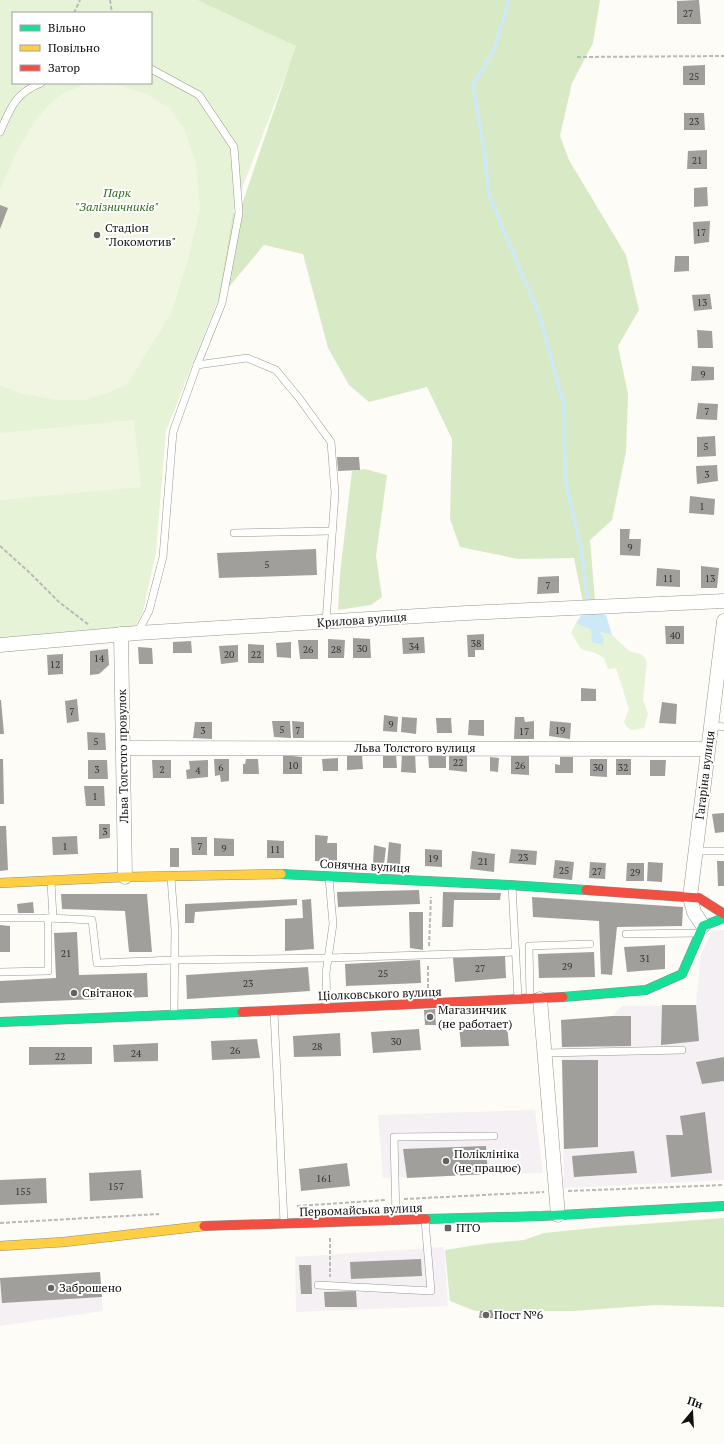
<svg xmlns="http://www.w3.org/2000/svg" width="724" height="1444" viewBox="0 0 724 1444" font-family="'PT Serif',serif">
  <rect width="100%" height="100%" fill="#fdfcf7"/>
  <!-- industrial -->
  <g fill="#f5f0f3">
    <path d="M713 930H724V1180L564 1188 561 1020 613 1016 622 1006 696 1005 701 954Z"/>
    <path d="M535 1110 543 1173 383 1178 378 1115Z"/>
    <path d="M444 1247 448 1306 296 1312 295 1257Z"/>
    <path d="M100 1272 103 1311 0 1326V1278Z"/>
  </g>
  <!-- green -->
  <g fill="#e7f3d7" fill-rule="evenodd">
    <path d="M0 0H197L297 46 233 212 218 300 166 431 156 552 143 612 133 629 0 638ZM13 13H151V83H13Z"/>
    <path d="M576 623 591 630 603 645 604 639 600 632 612 635 629 651 641 654 647 661 643 700 648 714 644 728 632 730 627 727 624 722 629 709 616 668 608 669 604 658 595 653 581 649 571 633Z"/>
  </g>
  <!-- forest -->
  <g fill="#d8eac5">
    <path d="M197 0H600L593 43 572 83 560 136 569 160 626 255 639 310 618 346 628 394 626 452 612 520 590 540 595 601 583 602 574 558 518 559 460 547 450 519 452 439 427 387 369 402 349 385 328 348 303 254 264 245 218 300 233 212 239 213 296 46Z"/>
    <path d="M365 469 387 475 376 556 382 597 371 605 338 610 340 574 352 471Z"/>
    <path d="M724 1218V1307L656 1305 574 1311H475L450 1301 445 1250 483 1244 524 1240 544 1233 603 1227Z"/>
  </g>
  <!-- pitch -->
  <g fill="#f0f6e1">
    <path d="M103 83 124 87 145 93 169 108 184 128 196 163 200 209 188 260 171 314 127 384 108 393 84 400H56L22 394 0 385V190L16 153 35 121 49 105 63 93 84 85Z"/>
    <path d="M134 420 141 487 0 500V433Z"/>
  </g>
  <!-- water -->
  <path fill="#cde8f7" d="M590 611 606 615 612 635 600 632 604 639 603 645 592 642 591 630 576 623 581 616Z"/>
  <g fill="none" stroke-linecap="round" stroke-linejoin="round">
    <!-- stream -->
    <path stroke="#cde8f7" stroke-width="3.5" d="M509 0 494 50 473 85 484 149 489 195 540 317 564 406 565 481 581 548 588 601"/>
  </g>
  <!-- building -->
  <g fill="#a19f9c">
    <path d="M697 0H699L701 24H677V1Z"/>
    <path d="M705 65V85H683V66Z"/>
    <path d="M684 113H704L705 130H684Z"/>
    <path d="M707 150V169H687L688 151Z"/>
    <path d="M707 187 708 206 694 207V188Z"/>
    <path d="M0 205 8 208 0 229Z"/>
    <path d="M710 221 709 242 694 244 693 222Z"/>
    <path d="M675 256H689V271L674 272Z"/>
    <path d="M710 294 712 309 694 311 692 295Z"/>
    <path d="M697 330 712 331 713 348H698Z"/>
    <path d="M692 366 714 367V380L691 381Z"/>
    <path d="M698 403 718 404 717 420 696 419Z"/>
    <path d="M715 436 716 456 697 457V437Z"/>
    <path d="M337 457H359L360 470 338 471Z"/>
    <path d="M717 465 718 481 697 484 696 466Z"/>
    <path d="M690 496 715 499 714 515 689 513Z"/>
    <path d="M620 529H630L629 539H641L640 556 620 555Z"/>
    <path d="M316 549 317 575 219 578 217 553Z"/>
    <path d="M701 566 719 568 717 588H701Z"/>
    <path d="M657 568 680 570V587L656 586Z"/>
    <path d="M559 576V593L537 594 538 577Z"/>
    <path d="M665 626H684V644H666Z"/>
    <path d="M484 634V650H475V657H468L467 635Z"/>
    <path d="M424 637 425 653 403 654 402 638Z"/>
    <path d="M353 638 370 639 371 658H353Z"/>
    <path d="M328 639 345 640 344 658H328Z"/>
    <path d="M298 640H318V659H300Z"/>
    <path d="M191 641 192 653H173V642Z"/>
    <path d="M291 642V658L277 657 276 643Z"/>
    <path d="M248 644 264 645V663H248Z"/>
    <path d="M238 645V662L221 664 219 646Z"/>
    <path d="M138 647 152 648 153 664H139Z"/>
    <path d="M108 649 109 665 99 674 90 675V651Z"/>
    <path d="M63 654V674L48 675 47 655Z"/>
    <path d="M581 688 596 689V701H581Z"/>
    <path d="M77 699 79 721 67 723 65 701Z"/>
    <path d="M0 700H1L4 734H0Z"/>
    <path d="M662 702 677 704 676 724 659 723Z"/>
    <path d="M384 715 398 717 397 732 383 731Z"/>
    <path d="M402 717 417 718 416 734 401 732Z"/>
    <path d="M515 717H524L525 722 534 721V739H514Z"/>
    <path d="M436 718H451L452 733H437Z"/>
    <path d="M469 720H484V736L468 735Z"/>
    <path d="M272 721H290L291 738 274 737Z"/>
    <path d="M292 721 304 722V738H293Z"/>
    <path d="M550 721 571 723 570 739 549 736Z"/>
    <path d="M195 722H212V739L193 738Z"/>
    <path d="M87 732 105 733 106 750H88Z"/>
    <path d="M428 752 446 753V768H429Z"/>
    <path d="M383 753H396L397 768H383Z"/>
    <path d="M402 753H415L416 773 401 772Z"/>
    <path d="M362 754 363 769 347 770V755Z"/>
    <path d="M283 755 302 757V774H283Z"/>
    <path d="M449 755H467V772L449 770Z"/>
    <path d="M511 755H529V775L511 774Z"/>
    <path d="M490 757 499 758 498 772 490 771Z"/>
    <path d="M560 757H573V773H555V764L560 765Z"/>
    <path d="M338 758V771H323L322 759Z"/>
    <path d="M0 759H3L4 804H0Z"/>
    <path d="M214 759H229V781L221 782 220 775 215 776Z"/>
    <path d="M246 759H258L259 774H243V764H245Z"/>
    <path d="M590 759H607V777L590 776Z"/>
    <rect x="616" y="759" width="15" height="16"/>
    <path d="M88 760H107L108 779H88Z"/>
    <path d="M152 760H171V778H153Z"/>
    <path d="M208 760V777L187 779 186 770 190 769 189 761Z"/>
    <path d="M650 760H666L665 776H650Z"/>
    <path d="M84 786H104L105 806H86Z"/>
    <path d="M724 813V832L715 833 712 814Z"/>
    <path d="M99 824H110V838L99 839Z"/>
    <path d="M0 826H6L8 870 0 871Z"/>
    <path d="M315 835 328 836 327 843H337V862L315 861Z"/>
    <path d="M77 836 78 854 53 855 52 837Z"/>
    <path d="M191 837H207V855H192Z"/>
    <path d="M214 838 234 839V856H214Z"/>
    <path d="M267 840 284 841V858H267Z"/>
    <path d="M389 842 401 844 400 865 387 863Z"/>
    <path d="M374 845 386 848 384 864 373 863Z"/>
    <rect x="170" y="848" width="9" height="19"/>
    <path d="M425 849 442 850V867L425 866Z"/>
    <path d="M511 849 537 851 536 865 509 863Z"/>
    <path d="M472 851 495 854 494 872 470 869Z"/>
    <path d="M555 860 574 862 572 880 553 878Z"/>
    <path d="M717 861H724V886H718Z"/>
    <path d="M590 862 606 863 605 879 589 878Z"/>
    <path d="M648 862 663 863 662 882 647 881Z"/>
    <path d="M627 863H644V881H626Z"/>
    <path d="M419 890 420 904 338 907 337 892Z"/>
    <path d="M443 892 501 893 500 900H454L453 927H442Z"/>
    <path d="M61 894H147L152 952H129L125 911 62 909Z"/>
    <path d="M532 897 683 907 682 926 617 927 612 975 601 974 599 921 533 917Z"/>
    <path d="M297 899V905L195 912 194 923H185V904Z"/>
    <path d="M311 899 314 949 285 951V919L303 918 302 900Z"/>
    <path d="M33 902 34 913H18L17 904Z"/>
    <path d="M409 912H423V950L410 948Z"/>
    <path d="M0 925 10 926V952H0Z"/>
    <path d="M77 932 79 975 147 973 148 997 0 1003V981L56 978 54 933Z"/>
    <path d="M665 945V969L627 972 624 947Z"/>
    <path d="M594 952 595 977 539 978 538 954Z"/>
    <path d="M505 956 506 978 455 982 453 958Z"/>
    <path d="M420 960 421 983 346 986 345 964Z"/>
    <path d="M308 967 310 991 187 999 186 975Z"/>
    <path d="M662 1005H696L699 1041 661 1045Z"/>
    <path d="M435 1009 436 1025H425L424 1010Z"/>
    <path d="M613 1016H631V1046L562 1047 561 1020Z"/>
    <path d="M507 1024 509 1046 461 1047 459 1025Z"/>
    <path d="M419 1029 421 1050 373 1053 371 1032Z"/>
    <path d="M340 1033 341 1056 294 1057 293 1036Z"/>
    <path d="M257 1039 260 1058 212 1060 211 1041Z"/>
    <path d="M158 1043V1061L114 1062 113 1045Z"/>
    <path d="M29 1047H92V1064L29 1065Z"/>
    <path d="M724 1057V1081L702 1084 696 1062Z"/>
    <path d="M562 1060H598V1147L564 1149Z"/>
    <path d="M705 1112 712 1173 671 1177 666 1135H683L680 1116Z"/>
    <path d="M486 1146 488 1174 407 1178 403 1149Z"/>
    <path d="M634 1151 637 1173 574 1177 572 1156Z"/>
    <path d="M347 1163 350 1186 301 1191 299 1169Z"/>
    <path d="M141 1170 143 1198 90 1201 89 1173Z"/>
    <path d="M46 1178 47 1203 0 1205V1180Z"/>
    <path d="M421 1259 422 1276 351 1279 350 1262Z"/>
    <path d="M299 1265H311L312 1294H301Z"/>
    <path d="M100 1272 102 1297 2 1303 0 1278Z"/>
    <path d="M356 1291 357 1307H325L324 1292Z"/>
    <path d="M493 1310 494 1318H479L480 1311Z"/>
  </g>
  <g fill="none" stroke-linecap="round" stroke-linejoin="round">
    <defs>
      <g id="lane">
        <path d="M0 132C10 109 15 93 41 83"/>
        <path d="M197 365 247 358 276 370 299 398 331 442 335 493 326 622"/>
        <path d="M234 533 332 531"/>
        <path d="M137 633 149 611 163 557 173 432 197 365 222 303 239 213 234 147 199 95 151 69"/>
        <path d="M710 725 724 727"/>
        <path d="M696 851H724"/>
        <path d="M171 878 175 930 174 1014"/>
        <path d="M51 882 53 918"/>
        <path d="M512 886 518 998"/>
        <path d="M0 918H48V971L0 972"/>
        <path d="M48 918 92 920 97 963 175 960 328 958 516 952"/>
        <path d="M626 934 698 933"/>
        <path d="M530 997 529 946 590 944"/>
        <path d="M327 1007 326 973 333 924 329 878"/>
        <path d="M274 1012 284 1223"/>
        <path d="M545 1053 682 1050"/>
        <path d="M396 1218 394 1137 494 1136"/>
        <path d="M318 1285 431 1291 425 1220"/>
      </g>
      <g id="street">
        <path d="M121 634 125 877"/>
        <path d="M0 645 137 633 467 613 724 601"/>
        <path d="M123 748 707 749"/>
        <path d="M703 926 694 912 690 897 724 621"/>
        <path d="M540 999 558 1215"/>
      </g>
      <g id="fast">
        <path d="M281 874 509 885 586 890"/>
        <path d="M563 997 646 990 682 974 703 926 724 918"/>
        <path d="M0 1022 242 1012"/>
        <path d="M426 1219 542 1216 724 1206"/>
      </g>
      <g id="slow">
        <path d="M0 883 125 877 281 874"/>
        <path d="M0 1246 64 1242 204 1226"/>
      </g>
      <g id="jam">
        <path d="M586 890 699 898 724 914"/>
        <path d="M242 1012 563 997"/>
        <path d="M204 1226 426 1219"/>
      </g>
    </defs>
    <!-- lane casing -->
    <use href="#lane" stroke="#979795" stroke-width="8"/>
    <!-- street casing -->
    <use href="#street" stroke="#979795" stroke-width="15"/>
    <!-- fast casing -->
    <use href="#fast" stroke="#8e8d8b" stroke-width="10"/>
    <!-- slow casing -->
    <use href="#slow" stroke="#8e8d8b" stroke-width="10"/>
    <!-- jam casing -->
    <use href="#jam" stroke="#8e8d8b" stroke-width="10"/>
    <!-- path -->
    <g stroke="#b9b9b8" stroke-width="2" stroke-dasharray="4 2" stroke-linecap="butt">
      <path d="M110 0 112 13"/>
      <path d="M74 13 80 0"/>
      <path d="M577 57 724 56"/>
      <path d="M0 546 29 572 59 602 89 625"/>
      <path d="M429 946 431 897"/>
      <path d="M428 988V965"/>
      <path d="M568 1191 724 1185"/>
      <path d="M404 1199 544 1192"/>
      <path d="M297 1206 386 1200"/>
      <path d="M0 1223 159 1214"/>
      <path d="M330 1238V1277"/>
    </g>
    <!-- lane -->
    <use href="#lane" stroke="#fffffe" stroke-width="7"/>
    <!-- street -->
    <use href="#street" stroke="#fffffe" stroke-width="14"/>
    <!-- fast -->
    <use href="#fast" stroke="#16e098" stroke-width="9"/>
    <!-- slow -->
    <use href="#slow" stroke="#ffcf43" stroke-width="9"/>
    <!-- jam -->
    <use href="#jam" stroke="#f24e42" stroke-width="9"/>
  </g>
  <!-- markers -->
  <g fill="#646362" stroke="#fff" stroke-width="1.5">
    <circle cx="97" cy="235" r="4"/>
    <circle cx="74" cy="993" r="4"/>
    <circle cx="430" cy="1017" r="4"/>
    <circle cx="446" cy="1161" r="4"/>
    <rect x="444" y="1224" width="8" height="8" rx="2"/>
    <circle cx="51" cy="1288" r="4"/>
    <circle cx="486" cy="1315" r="4"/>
  </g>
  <g text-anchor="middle" stroke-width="4" stroke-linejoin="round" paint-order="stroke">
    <!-- number labels -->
    <g font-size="10" fill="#353434">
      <text x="688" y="17">27</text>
      <text x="694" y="80">25</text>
      <text x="694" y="125">23</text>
      <text x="697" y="164">21</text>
      <text x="701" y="236">17</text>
      <text x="702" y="306">13</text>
      <text x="703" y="378">9</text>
      <text x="707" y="415">7</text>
      <text x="706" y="450">5</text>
      <text x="707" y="478">3</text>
      <text x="702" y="510">1</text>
      <text x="630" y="551">9</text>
      <text x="267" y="568">5</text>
      <text x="668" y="582">11</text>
      <text x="710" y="582">13</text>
      <text x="548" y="589">7</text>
      <text x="675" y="639">40</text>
      <text x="476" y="647">38</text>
      <text x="414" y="650">34</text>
      <text x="362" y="652">30</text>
      <text x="308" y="653">26</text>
      <text x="336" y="653">28</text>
      <text x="229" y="658">20</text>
      <text x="256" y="658">22</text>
      <text x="99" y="662">14</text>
      <text x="55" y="668">12</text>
      <text x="72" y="715">7</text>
      <text x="391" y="728">9</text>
      <text x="282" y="733">5</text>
      <text x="203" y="734">3</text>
      <text x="298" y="734">7</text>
      <text x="560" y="734">19</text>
      <text x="524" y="735">17</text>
      <text x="96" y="745">5</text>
      <text x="458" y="766">22</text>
      <text x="293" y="769">10</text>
      <text x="520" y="769">26</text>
      <text x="221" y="771">6</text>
      <text x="598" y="771">30</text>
      <text x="623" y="771">32</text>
      <text x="97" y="773">3</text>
      <text x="162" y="773">2</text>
      <text x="198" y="774">4</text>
      <text x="95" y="800">1</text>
      <text x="105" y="835">3</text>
      <text x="65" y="850">1</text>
      <text x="200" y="850">7</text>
      <text x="224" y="852">9</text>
      <text x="275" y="853">11</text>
      <text x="523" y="861">23</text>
      <text x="433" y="862">19</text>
      <text x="483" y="865">21</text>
      <text x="564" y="874">25</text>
      <text x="597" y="875">27</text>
      <text x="635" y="876">29</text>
      <text x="66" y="957">21</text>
      <text x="645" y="962">31</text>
      <text x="567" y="970">29</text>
      <text x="480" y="972">27</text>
      <text x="383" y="977">25</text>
      <text x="248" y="987">23</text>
      <text x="396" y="1045">30</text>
      <text x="317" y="1050">28</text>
      <text x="235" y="1054">26</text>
      <text x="136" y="1057">24</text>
      <text x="60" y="1060">22</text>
      <text x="324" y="1182">161</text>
      <text x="116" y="1190">157</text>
      <text x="23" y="1195">155</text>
    </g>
    <!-- park labels -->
    <g font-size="12" font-style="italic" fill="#2f6b1f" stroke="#fff">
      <text x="117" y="197">Парк<tspan x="117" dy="14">"Залізничників"</tspan></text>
    </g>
    <!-- poi labels -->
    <g font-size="12" fill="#111" stroke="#fff" text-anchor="start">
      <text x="105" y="232">Стадіон<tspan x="105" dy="14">"Локомотив"</tspan></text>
      <text x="82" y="997">Світанок</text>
      <text x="438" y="1014">Магазинчик<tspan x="438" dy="14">(не работает)</tspan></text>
      <text x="454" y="1158">Поліклініка<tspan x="454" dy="14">(не працює)</tspan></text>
      <text x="456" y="1232">ПТО</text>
      <text x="59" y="1292">Заброшено</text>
      <text x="494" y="1319">Пост №6</text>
    </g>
    <!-- street labels -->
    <g font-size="12" fill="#111" stroke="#fff">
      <text transform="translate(362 620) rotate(-4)" y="4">Крилова вулиця</text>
      <text x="415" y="752">Льва Толстого вулиця</text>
      <text transform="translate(123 756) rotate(-91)" y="4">Льва Толстого провулок</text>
      <text transform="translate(705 775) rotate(-83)" y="4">Гагаріна вулиця</text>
      <text transform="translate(365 866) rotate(3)" y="4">Сонячна вулиця</text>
      <text transform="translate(380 994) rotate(-2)" y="4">Ціолковського вулиця</text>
      <text transform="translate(361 1210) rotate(-2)" y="4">Первомайська вулиця</text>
    </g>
  </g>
  <!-- legend -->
  <rect x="12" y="12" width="140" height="72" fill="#ffffff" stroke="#a0a0a0"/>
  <rect x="20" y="25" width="20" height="6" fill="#16e098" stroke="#a0a0a0"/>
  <text x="48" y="32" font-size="12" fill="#111111">Вільно</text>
  <rect x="20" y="45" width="20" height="6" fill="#ffcf43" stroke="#a0a0a0"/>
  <text x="48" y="52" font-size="12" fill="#111111">Повільно</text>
  <rect x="20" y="65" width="20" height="6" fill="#f24e42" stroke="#a0a0a0"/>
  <text x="48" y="72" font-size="12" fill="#111111">Затор</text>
  <!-- north arrow -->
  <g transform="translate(692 1412) rotate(18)" stroke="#ffffff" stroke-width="3" paint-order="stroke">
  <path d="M0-3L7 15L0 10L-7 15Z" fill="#111111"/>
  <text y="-6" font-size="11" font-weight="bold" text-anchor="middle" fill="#111111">Пн</text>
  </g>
</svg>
